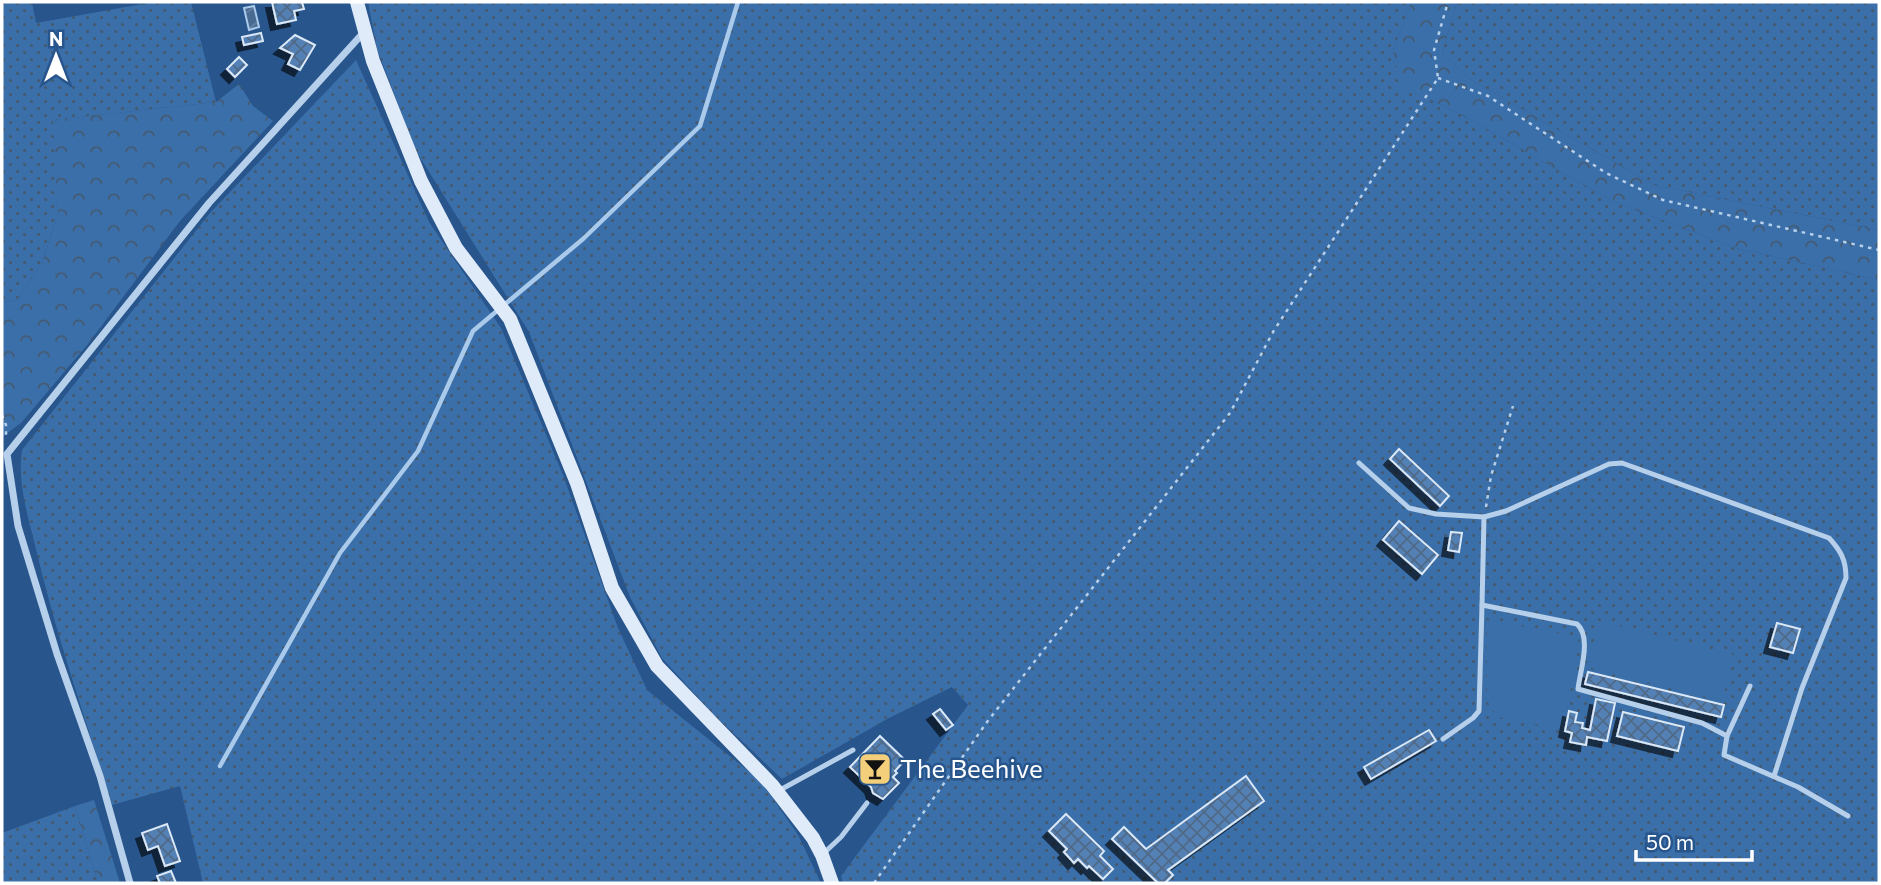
<svg xmlns="http://www.w3.org/2000/svg" width="1881" height="885" viewBox="0 0 1881 885" font-family="Commissioner,sans-serif">
  <defs>
    <pattern id="grass-dots" width="8" height="8" patternUnits="userSpaceOnUse" patternTransform="scale(1.75)"><rect width="8" height="8" fill="#3b6fa9"/><path d="M2 2h.1M6 6h.1" fill="none" stroke="#455a71" stroke-width="1.8" stroke-linecap="round"/></pattern>
    <pattern id="forest-crowns" width="20" height="18" patternUnits="userSpaceOnUse" patternTransform="scale(1.75)"><rect width="20" height="18" fill="#3b6fa9"/><path d="M2 6a3 3 0 1 1 6 0M12 15a3 3 0 1 1 6 0" fill="none" stroke="#455a71"/></pattern>
    <pattern id="water-waves" width="16" height="10" patternUnits="userSpaceOnUse" patternTransform="scale(1.75)"><rect width="16" height="10" fill="#4a6b91"/><path d="M0 5q4-4 8 0t8 0" fill="none" stroke="#6581a2"/></pattern>
    <pattern id="building-cross-hatch" width="8" height="8" patternUnits="userSpaceOnUse" patternTransform="scale(1.75)"><rect width="8" height="8" fill="#5381b5"/><path d="M0 0l8 8M0 8l8-8" fill="none" stroke="#506986"/></pattern>
    <filter id="shadow"><feDropShadow dx="-6" dy="6" stdDeviation="0" flood-color="#0009"/></filter>
  </defs>
  <rect width="100%" height="100%" fill="#27558c"/>
  <!-- grass -->
  <g fill="url(#grass-dots)">
    <path d="M2 2H32L36 23 154 2H191L216 102 54 120 58 213 43 260 17 300 2 302Z"/>
    <path d="M368 2H1412L1393 50 1425 97 1464 116 1612 201 1736 248 1879 280V883H843L841 876 968 705 952 687 889 718 782 779 713 714 662 658 630 597 529 332 416 151 377 49Z"/>
    <path d="M1457 2H1879V230L1654 185 1470 79 1442 53Z"/>
    <path d="M356 60 429 222 501 328 563 475 618 628 647 690 761 781 798 835 821 883H203L180 786 112 805C86 720 56 635 36 549 28 516 17 483 22 450L210 213Z"/>
    <path d="M75 806 98 883H2V833Z"/>
  </g>
  <!-- forest -->
  <g fill="url(#forest-crowns)">
    <path d="M1412 2H1457L1442 53 1470 79 1654 185 1879 230V280L1736 248 1612 201 1464 116 1425 97 1400 89 1393 50Z"/>
    <path d="M239 84 253 106 273 121 180 221 88 344 21 423 2 437V302L17 300 43 260 58 213 53 120 216 102Z"/>
    <path d="M94 800 120 883H98L75 806Z"/>
  </g>
  <!-- garden -->
  <g fill="#3b6fa9">
    <path d="M1487 620 1579 637 1564 730 1498 717 1487 701Z"/>
    <path d="M1599 621 1734 655 1722 701 1587 667Z"/>
  </g>
  <!-- water -->
  <path fill="url(#water-waves)" stroke="#aacaeb" stroke-width="2" d="M254 6 259 27 249 30 244 8Z"/>
  <g fill="none" stroke-linecap="round" stroke-linejoin="round">
    <!-- stream -->
    <path stroke="#aacaeb" stroke-width="4.5" d="M220 766 340 553 418 451 473 331 583 239 700 126 738 2"/>
  </g>
  <!-- building -->
  <g fill="url(#building-cross-hatch)" stroke="#dae8f8" stroke-width="2" filter="url(#shadow)">
    <path d="M272 2H302L304 9 294 11 296 20 277 24Z"/>
    <path d="M261 33 263 41 244 45 242 37Z"/>
    <path d="M295 35 315 45 300 70 288 64 293 54 280 48Z"/>
    <path d="M239 57 247 65 235 77 227 69Z"/>
    <path d="M1399 449 1449 496 1440 506 1390 459Z"/>
    <path d="M1399 521 1438 555 1422 574 1383 540Z"/>
    <path d="M1451 532 1462 533 1459 552 1448 550Z"/>
    <path d="M1777 623 1800 629 1793 653 1770 647Z"/>
    <path d="M1588 672 1724 705 1721 717 1585 684Z"/>
    <path d="M1596 699 1615 703 1607 741 1587 737 1586 745 1570 742 1572 733 1565 731 1569 711 1577 713 1575 722 1583 723 1582 728 1590 730Z"/>
    <path d="M940 709 953 725 946 730 933 714Z"/>
    <path d="M1623 712 1684 727 1678 751 1617 736Z"/>
    <path d="M1429 730 1436 741 1371 779 1364 767Z"/>
    <path d="M880 736 905 760 895 771 897 773 893 777 899 783 883 799 873 793 871 787 850 767Z"/>
    <path d="M1246 776 1264 801 1168 870 1173 875 1165 883H1158L1112 839 1124 827 1146 849Z"/>
    <path d="M1066 814 1104 851 1100 856 1113 869 1103 879 1089 866 1087 868 1078 859 1074 863 1064 852 1067 849 1049 831Z"/>
    <path d="M167 824 180 861 165 866 158 846 148 850 142 833Z"/>
    <path d="M171 871 176 883H160L157 876Z"/>
  </g>
  <g fill="none" stroke-linecap="round" stroke-linejoin="round">
    <!-- path -->
    <g stroke="#b6cfea" stroke-width="2.5" stroke-dasharray="3.5 5" stroke-linecap="butt">
      <path d="M1438 78 1488 96 1606 173 1663 200 1879 250"/>
      <path d="M2 415 6 425V435"/>
      <path d="M1486 507 1491 476 1513 406"/>
      <path d="M874 883 987 722 1230 413 1273 332 1438 78 1434 50 1448 2"/>
    </g>
    <!-- lane -->
    <g stroke="#b6cfea" stroke-width="5">
      <path d="M1359 463 1409 508 1436 514 1484 517 1506 511 1609 464 1622 463 1829 538C1841 551 1846 560 1846 578L1802 688 1774 776"/>
      <path d="M1484 517 1482 605 1577 624C1592 637 1580 671 1578 689L1702 723 1727 736 1724 755 1798 787 1848 816"/>
      <path d="M1727 736 1750 686"/>
      <path d="M1443 739 1473 718 1479 711 1482 605"/>
      <path d="M780 790 853 750"/>
      <path d="M824 853 841 837 867 803"/>
    </g>
    <!-- street -->
    <path stroke="#b6cfea" stroke-width="7" d="M130 883 100 776 57 654 18 526 7 454 209 203 364 32"/>
    <!-- secondary -->
    <path stroke="#e0ebf9" stroke-width="14" d="M357 2 373 61 421 181 456 248 510 319 577 483 612 588 657 666 772 785 813 838 822 855 832 883"/>
  </g>
  <!-- icons -->
  <defs>
    <symbol id="bar-square" viewBox="-11 -11 22 22"><rect x="-9" y="-9" width="18" height="18" rx="4" fill="#f3ce7b" stroke="#27558c"/><path d="M-6-5H6L.8 .8V4.5H3.5V6h-7V4.5H-.8V.8Z" fill="#111"/></symbol>
  </defs>
  <g fill-rule="evenodd">
    <use href="#bar-square" x="856" y="750" width="38" height="38"/>
  </g>
  <g text-anchor="middle" stroke-width="5" stroke-linejoin="round" paint-order="stroke">
    <!-- poi labels -->
    <g font-size="26" fill="#fff" stroke="#27558c" text-anchor="start">
      <text x="900" y="778">The Beehive</text>
    </g>
  </g>
  <!-- border -->
  <rect width="1881" height="885" fill="none" stroke="#ffffff" stroke-width="7"/>
  <!-- north arrow -->
  <g transform="translate(56 56)" stroke="#27558c" stroke-width="5" paint-order="stroke">
  <path d="M0-5L12 26L0 18L-12 26Z" fill="#ffffff"/>
  <text y="-10" font-size="19" font-weight="bold" text-anchor="middle" fill="#ffffff">N</text>
  </g>
  <!-- scale -->
  <path d="M1636 850v10h116v-10" fill="none" stroke="#ffffff" stroke-width="3.5"/>
  <text x="1646" y="850" font-size="21" fill="#ffffff" stroke="#27558c" stroke-width="5" paint-order="stroke">50 m</text>
</svg>
